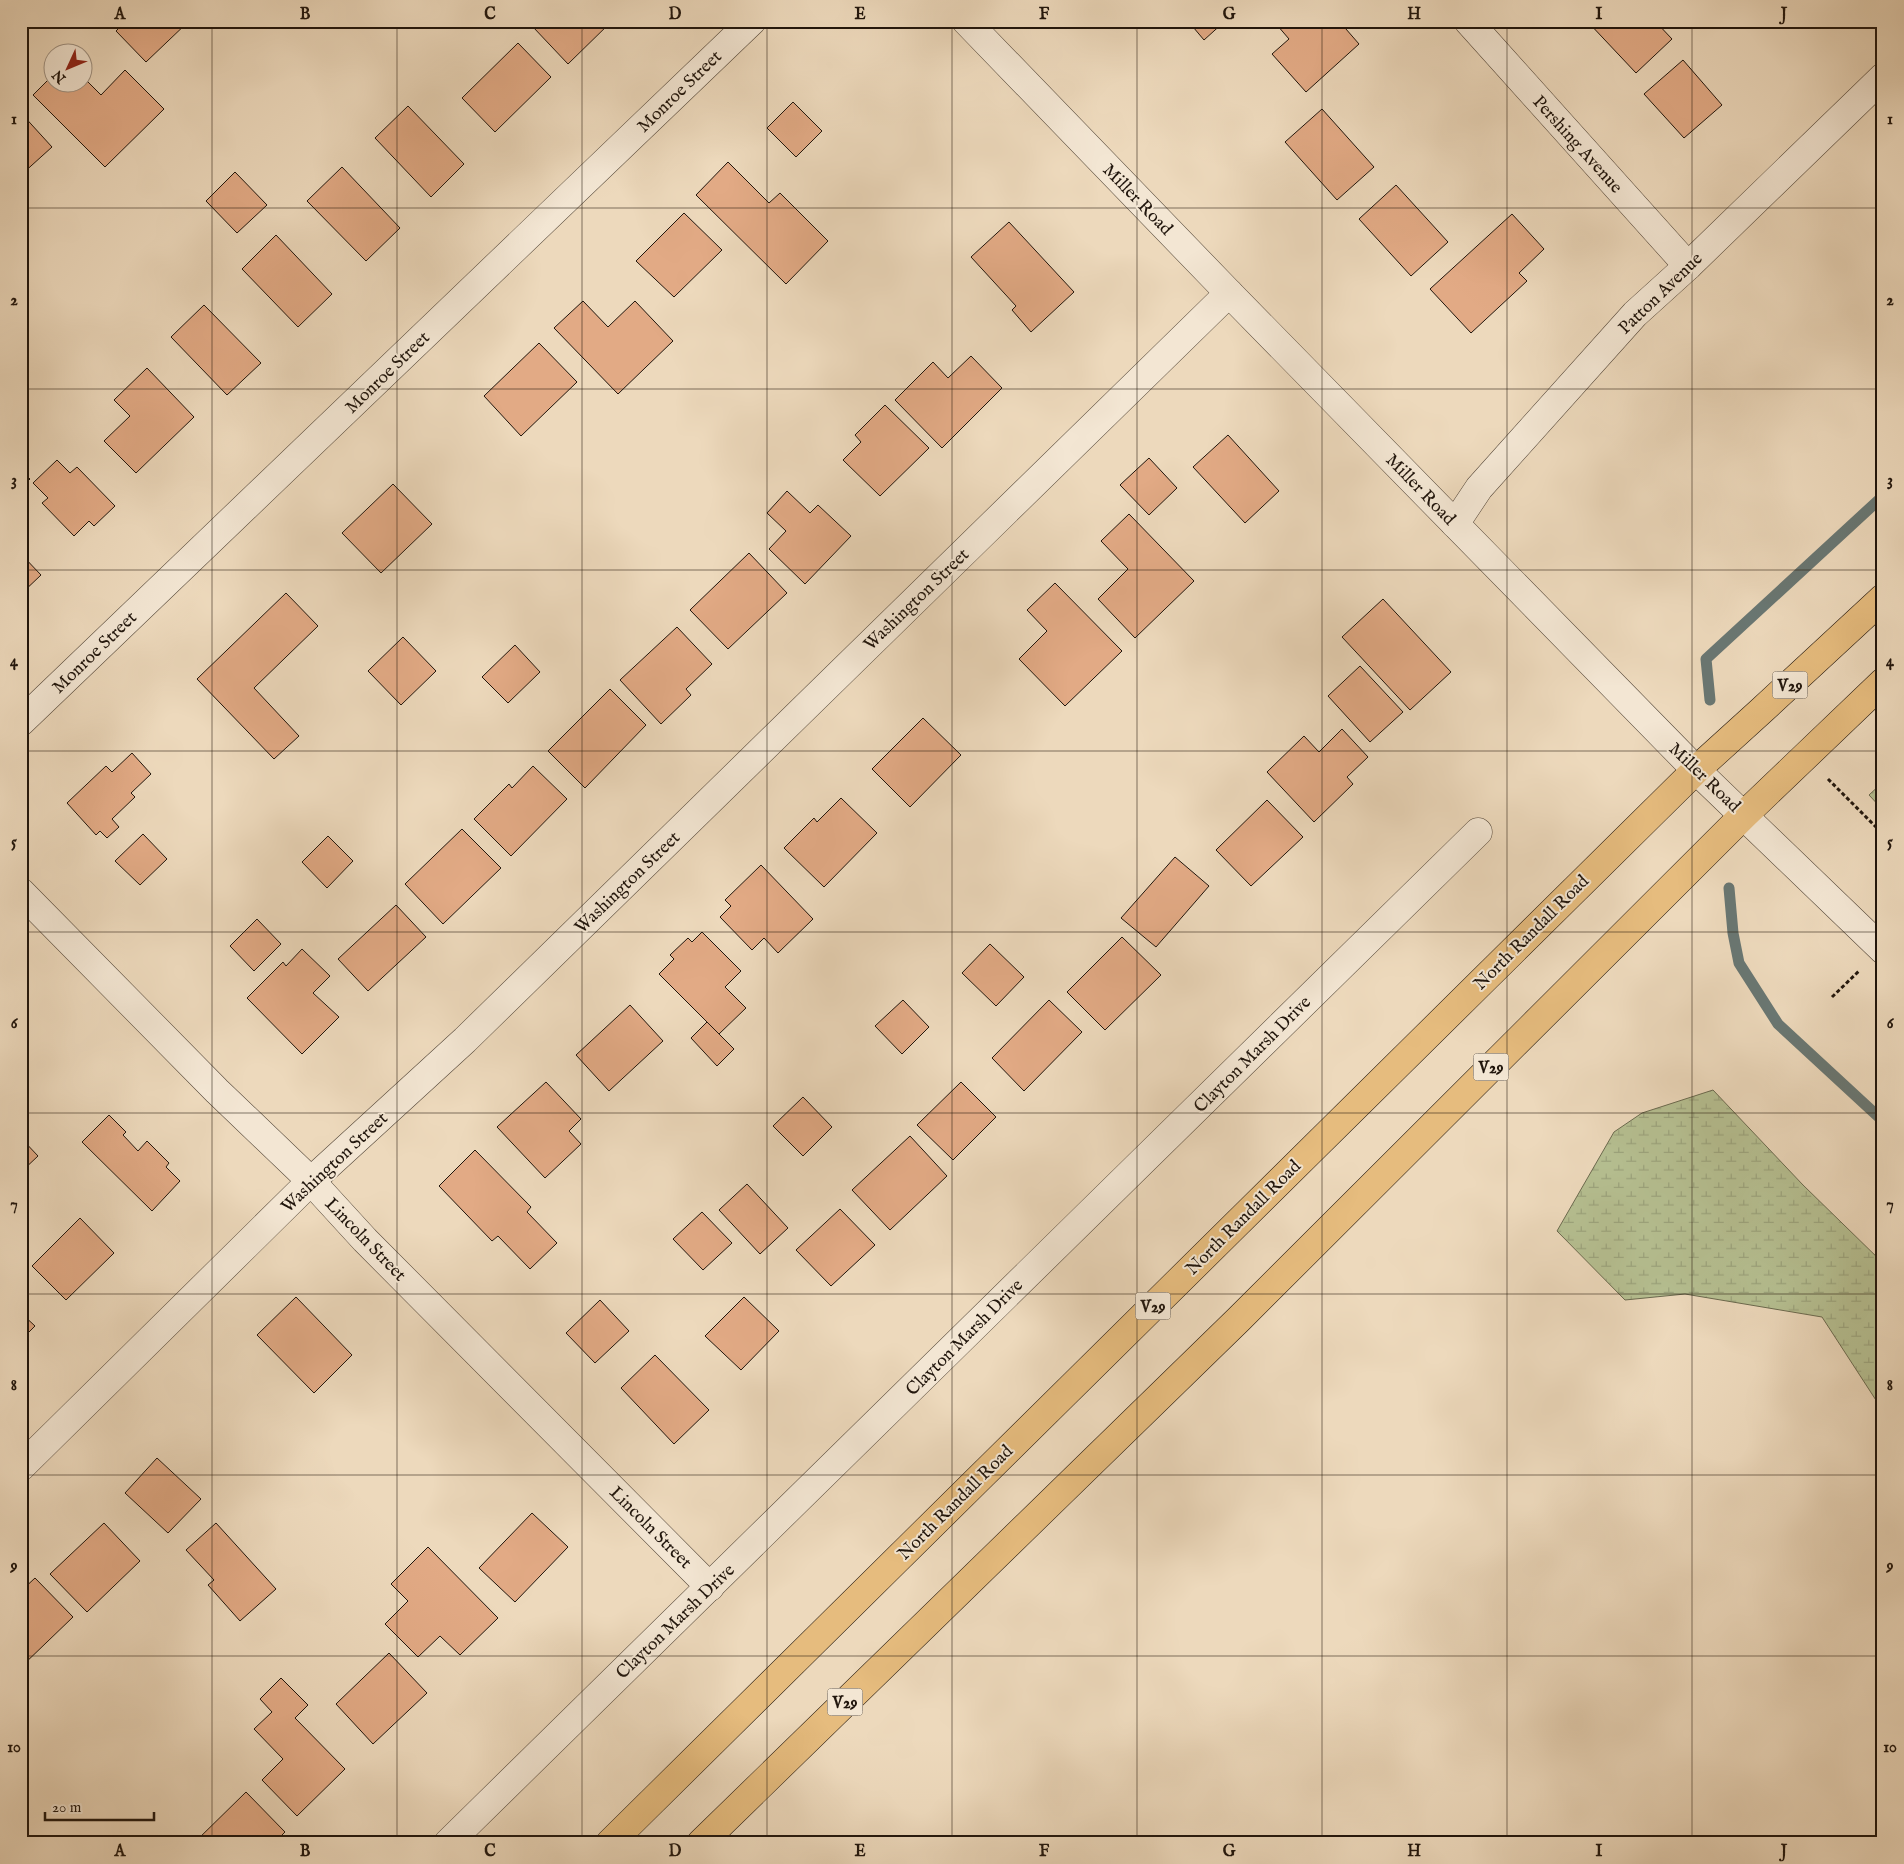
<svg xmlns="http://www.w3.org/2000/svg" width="1904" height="1864" viewBox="0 0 1904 1864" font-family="'IM FELL English',serif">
  <defs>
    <pattern id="wetland-marsh" width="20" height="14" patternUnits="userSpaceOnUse" patternTransform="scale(1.25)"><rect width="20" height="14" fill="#b6c092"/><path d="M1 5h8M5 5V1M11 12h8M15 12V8" fill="none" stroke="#9ca47d"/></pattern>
    <pattern id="park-dots" width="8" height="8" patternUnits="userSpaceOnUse" patternTransform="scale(1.25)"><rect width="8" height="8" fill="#b6c092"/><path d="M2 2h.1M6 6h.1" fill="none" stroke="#9ca47d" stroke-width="1.8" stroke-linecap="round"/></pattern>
  </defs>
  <rect width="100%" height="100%" fill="#edd9bc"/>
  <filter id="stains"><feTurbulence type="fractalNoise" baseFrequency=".004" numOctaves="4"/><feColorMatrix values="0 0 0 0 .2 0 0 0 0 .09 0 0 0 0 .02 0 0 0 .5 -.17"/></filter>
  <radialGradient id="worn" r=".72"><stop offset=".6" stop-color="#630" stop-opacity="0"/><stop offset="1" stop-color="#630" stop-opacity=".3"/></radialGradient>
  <!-- wetland -->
  <path fill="url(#wetland-marsh)" stroke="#6b6a4f" d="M1713 1090 1803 1185 1883 1263V1411L1822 1317 1685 1294 1625 1300 1557 1231 1614 1132 1642 1113Z"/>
  <!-- park -->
  <path fill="url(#park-dots)" stroke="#6b6a4f" d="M1883 782V810L1869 795Z"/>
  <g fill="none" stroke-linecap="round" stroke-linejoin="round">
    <!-- stream -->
    <g stroke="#697773" stroke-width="11">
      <path d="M1710 700 1706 659 1883 496"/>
      <path d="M1729 888 1733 933 1739 963 1778 1024 1883 1121"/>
    </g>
  </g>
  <!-- building -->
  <g fill="#e2aa85" stroke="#20150c">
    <path d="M126 21H189L146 62 116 31Z"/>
    <path d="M539 21H612L568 64 533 27Z"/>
    <path d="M1188 21H1225L1204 40Z"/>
    <path d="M1281 21H1339L1359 44 1306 92 1272 54 1289 39 1277 25Z"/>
    <path d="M1587 21H1655L1672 39 1636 73Z"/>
    <path d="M518 43 551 77 495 132 462 98Z"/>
    <path d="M1683 60 1722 105 1684 138 1644 94Z"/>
    <path d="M125 70 164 109 105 167 33 95 52 76V82H82V76L101 95Z"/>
    <path d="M793 102 822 131 796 157 767 128Z"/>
    <path d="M408 106 464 164 431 197 375 138Z"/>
    <path d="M1322 109 1374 167 1337 200 1285 142Z"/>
    <path d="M21 113 52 147 21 175Z"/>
    <path d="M728 162 769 203 780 193 828 241 786 284 696 195Z"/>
    <path d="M342 167 400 228 366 261 307 201Z"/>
    <path d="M235 172 267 205 237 233 206 201Z"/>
    <path d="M1396 185 1448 242 1411 276 1359 219Z"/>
    <path d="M21 187 28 194 21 201Z"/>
    <path d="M684 213 722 250 674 297 636 261Z"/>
    <path d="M1512 214 1544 249 1519 273 1527 281 1471 333 1430 289Z"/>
    <path d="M1009 222 1074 292 1031 332 1012 310 1016 306 971 257Z"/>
    <path d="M276 235 332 294 298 327 242 269Z"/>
    <path d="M583 301 608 327 635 301 673 341 618 394 554 328Z"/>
    <path d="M204 305 261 363 227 395 171 337Z"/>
    <path d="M539 343 577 382 521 436 484 396Z"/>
    <path d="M971 356 1002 388 942 448 895 400 933 362 948 378Z"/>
    <path d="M147 368 194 417 136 473 104 441 130 416 114 400Z"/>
    <path d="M885 405 929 448 880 496 843 460 861 442 855 435Z"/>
    <path d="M1228 435 1279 491 1245 523 1193 467Z"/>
    <path d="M1149 458 1177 488 1149 515 1120 485Z"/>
    <path d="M57 460 70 473 77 467 115 506 94 526 89 521 74 536 42 503 48 498 33 483Z"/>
    <path d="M21 470 30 479 21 488Z"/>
    <path d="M393 484 432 524 381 573 342 533Z"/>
    <path d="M787 491 810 513 818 505 851 536 805 584 769 549 786 531 767 513Z"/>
    <path d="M1129 514 1194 581 1135 638 1098 599 1128 569 1101 541Z"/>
    <path d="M749 553 787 593 728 649 690 610Z"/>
    <path d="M21 554 41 575 21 594Z"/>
    <path d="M1055 583 1122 651 1065 706 1019 659 1047 631 1027 610Z"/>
    <path d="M286 593 318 626 254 688 299 736 274 759 197 679Z"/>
    <path d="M1383 599 1451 672 1410 710 1342 637Z"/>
    <path d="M677 627 712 664 686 689 691 695 661 724 620 680Z"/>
    <path d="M403 637 436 671 401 705 368 671Z"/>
    <path d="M515 645 540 672 508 703 482 677Z"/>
    <path d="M1360 666 1403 712 1370 742 1328 696Z"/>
    <path d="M610 689 646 725 585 788 548 751Z"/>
    <path d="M923 718 961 755 910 807 872 769Z"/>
    <path d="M1342 729 1368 757 1347 777 1353 784 1314 822 1267 772 1304 736 1319 752Z"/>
    <path d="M132 753 151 774 131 793 135 797 112 819 119 827 107 838 100 831 96 835 67 803 106 766 112 772Z"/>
    <path d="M533 766 567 799 511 856 474 819 509 784 512 788Z"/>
    <path d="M841 798 877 833 824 887 784 848 814 818 817 822Z"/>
    <path d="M1267 800 1303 837 1251 886 1216 850Z"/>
    <path d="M462 829 501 868 443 924 405 884Z"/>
    <path d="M143 834 167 859 140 885 115 861Z"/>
    <path d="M328 836 353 861 327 888 302 862Z"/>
    <path d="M1175 857 1209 886 1156 947 1121 918Z"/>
    <path d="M761 865 813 919 778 953 764 938 752 950 720 917 731 906 725 900Z"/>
    <path d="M396 905 426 937 368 991 338 959Z"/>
    <path d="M257 919 281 944 254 971 230 946Z"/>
    <path d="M702 932 741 971 725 987 746 1008 719 1034 659 974 674 959 670 955 688 938 692 942Z"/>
    <path d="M1122 937 1161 975 1105 1030 1067 992Z"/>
    <path d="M990 944 1024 977 996 1006 962 973Z"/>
    <path d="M302 949 330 976 313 993 339 1017 302 1054 247 998 283 962 286 966Z"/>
    <path d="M903 1000 929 1027 902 1054 875 1026Z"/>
    <path d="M1049 1000 1082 1032 1024 1091 992 1058Z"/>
    <path d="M630 1005 663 1041 609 1091 576 1055Z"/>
    <path d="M707 1022 734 1049 717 1066 691 1038Z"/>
    <path d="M546 1082 581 1119 569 1131 581 1144 545 1178 497 1127Z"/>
    <path d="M961 1082 996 1117 953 1160 917 1125Z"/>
    <path d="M803 1097 832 1127 803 1156 773 1126Z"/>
    <path d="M109 1115 126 1132 123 1135 138 1151 147 1141 169 1163 166 1167 180 1181 152 1211 82 1142Z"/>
    <path d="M910 1136 947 1176 890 1230 852 1190Z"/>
    <path d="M21 1138 38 1156 21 1172Z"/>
    <path d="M475 1150 531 1207 527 1212 557 1243 530 1269 498 1236 492 1241 439 1186Z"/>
    <path d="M747 1184 788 1228 760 1254 719 1210Z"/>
    <path d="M840 1209 875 1245 831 1286 796 1250Z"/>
    <path d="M702 1212 732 1243 703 1270 673 1239Z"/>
    <path d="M80 1218 114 1253 66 1300 32 1266Z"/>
    <path d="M296 1297 352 1355 314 1393 257 1335Z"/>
    <path d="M744 1297 779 1331 741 1370 705 1336Z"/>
    <path d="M600 1300 629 1331 595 1363 566 1333Z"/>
    <path d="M21 1313 35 1326 21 1340Z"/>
    <path d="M655 1355 709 1410 674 1444 621 1388Z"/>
    <path d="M157 1458 201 1499 168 1533 125 1493Z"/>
    <path d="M532 1513 568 1547 515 1602 479 1568Z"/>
    <path d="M104 1523 140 1561 87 1612 50 1574Z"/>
    <path d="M216 1523 276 1589 240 1621 208 1585 214 1580 186 1550Z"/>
    <path d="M428 1547 498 1618 460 1655 440 1636 418 1657 385 1624 408 1601 391 1584Z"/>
    <path d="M35 1578 73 1617 21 1667V1591Z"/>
    <path d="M389 1653 427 1693 373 1744 336 1704Z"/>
    <path d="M281 1678 308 1705 295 1718 345 1769 297 1816 262 1780 283 1759 254 1729 272 1712 260 1699Z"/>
    <path d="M246 1792 285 1832 274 1843H194Z"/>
  </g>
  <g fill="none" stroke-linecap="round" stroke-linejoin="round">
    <defs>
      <g id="minor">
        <path d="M966 21 1229 293 1696 770 1883 950"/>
        <path d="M1468 21 1688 266"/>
        <path d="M1455 524 1479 488 1635 314 1688 266 1883 77"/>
        <path d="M21 722 752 21"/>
        <path d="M21 892 217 1091 311 1181 365 1240 710 1587"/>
        <path d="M21 1467 311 1181 465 1040 1229 293"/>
        <path d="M448 1843 1478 832"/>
      </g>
      <g id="major">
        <path d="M610 1843 1696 770 1761 711 1883 598"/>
        <path d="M701 1843 1239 1319 1744 815 1883 682"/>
      </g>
    </defs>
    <!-- minor casing -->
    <use href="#minor" stroke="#534638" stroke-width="29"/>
    <!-- major casing -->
    <use href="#major" stroke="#20150c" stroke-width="29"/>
    <!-- path -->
    <g stroke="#20150c" stroke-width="3" stroke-dasharray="4 2.5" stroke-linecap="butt">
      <path d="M1828 779 1883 834"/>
      <path d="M1832 997 1859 971"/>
    </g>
    <!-- minor -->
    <use href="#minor" stroke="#f3e6d3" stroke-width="28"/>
    <!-- major -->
    <use href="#major" stroke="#e6bc7e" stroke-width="28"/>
  </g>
  <!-- grid -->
  <path fill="none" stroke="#20150c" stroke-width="1" stroke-opacity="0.55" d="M212 21V1843M397 21V1843M582 21V1843M767 21V1843M952 21V1843M1137 21V1843M1322 21V1843M1507 21V1843M1692 21V1843M21 208H1883M21 389H1883M21 570H1883M21 751H1883M21 932H1883M21 1113H1883M21 1294H1883M21 1475H1883M21 1656H1883"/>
  <g text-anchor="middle" stroke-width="4" stroke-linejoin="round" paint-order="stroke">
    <!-- shield labels -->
    <g fill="#f3e6d3" stroke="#5f5448" stroke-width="1">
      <rect x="1772.5" y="671.5" width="35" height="27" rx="4"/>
      <rect x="1473.5" y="1053.5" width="35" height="27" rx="4"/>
      <rect x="1135.5" y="1292.5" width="35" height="27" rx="4"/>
      <rect x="827.5" y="1688.5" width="35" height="27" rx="4"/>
    </g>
    <g font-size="16" font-weight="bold" fill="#20150c">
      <text x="1790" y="691">V29</text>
      <text x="1491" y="1073">V29</text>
      <text x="1153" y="1312">V29</text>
      <text x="845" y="1708">V29</text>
    </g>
    <!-- street labels -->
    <g font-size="18" fill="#20150c" stroke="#f3e6d3">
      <text transform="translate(679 91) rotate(-44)" y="6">Monroe Street</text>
      <text transform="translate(1578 144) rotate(48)" y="6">Pershing Avenue</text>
      <text transform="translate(1138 199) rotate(46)" y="6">Miller Road</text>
      <text transform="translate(1660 293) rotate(-44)" y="6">Patton Avenue</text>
      <text transform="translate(387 372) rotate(-44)" y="6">Monroe Street</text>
      <text transform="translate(1421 489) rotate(46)" y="6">Miller Road</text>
      <text transform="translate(916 599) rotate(-44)" y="6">Washington Street</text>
      <text transform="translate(94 652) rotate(-44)" y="6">Monroe Street</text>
      <text transform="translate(1705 777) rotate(44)" y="6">Miller Road</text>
      <text transform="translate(627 882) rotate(-44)" y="6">Washington Street</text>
      <text transform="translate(1531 932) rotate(-45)" y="6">North Randall Road</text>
      <text transform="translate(1252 1054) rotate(-45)" y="6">Clayton Marsh Drive</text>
      <text transform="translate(334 1162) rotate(-43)" y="6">Washington Street</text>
      <text transform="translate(1243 1217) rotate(-45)" y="6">North Randall Road</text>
      <text transform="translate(366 1239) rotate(46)" y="6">Lincoln Street</text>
      <text transform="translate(964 1337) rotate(-45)" y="6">Clayton Marsh Drive</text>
      <text transform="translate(955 1502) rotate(-45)" y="6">North Randall Road</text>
      <text transform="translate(651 1527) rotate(45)" y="6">Lincoln Street</text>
      <text transform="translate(675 1621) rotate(-44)" y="6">Clayton Marsh Drive</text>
    </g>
  </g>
  <!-- margin -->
  <rect width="1904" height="1864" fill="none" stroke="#edd9bc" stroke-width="55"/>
  <!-- north arrow -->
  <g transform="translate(68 68) rotate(226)"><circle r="24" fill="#f3e6d3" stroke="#9f9283"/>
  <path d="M0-4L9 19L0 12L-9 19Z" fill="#8f2418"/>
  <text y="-8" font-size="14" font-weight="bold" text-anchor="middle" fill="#20150c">N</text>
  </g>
  <!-- scale -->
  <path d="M45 1812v8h109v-8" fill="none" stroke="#20150c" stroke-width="2.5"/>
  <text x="52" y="1812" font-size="15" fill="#20150c" stroke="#f3e6d3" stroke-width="4" paint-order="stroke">20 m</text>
  <rect x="28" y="28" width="1848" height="1808" fill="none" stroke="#20150c" stroke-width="2"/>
  <g font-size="16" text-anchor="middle" font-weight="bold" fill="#20150c">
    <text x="120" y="19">A</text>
    <text x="305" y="19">B</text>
    <text x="490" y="19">C</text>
    <text x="675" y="19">D</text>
    <text x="860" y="19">E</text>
    <text x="1044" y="19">F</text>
    <text x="1229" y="19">G</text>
    <text x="1414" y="19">H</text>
    <text x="1599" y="19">I</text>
    <text x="1784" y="19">J</text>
    <text x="14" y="124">1</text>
    <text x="1890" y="124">1</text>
    <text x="14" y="305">2</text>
    <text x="1890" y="305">2</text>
    <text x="14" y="485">3</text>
    <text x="1890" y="485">3</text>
    <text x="14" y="666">4</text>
    <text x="1890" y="666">4</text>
    <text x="14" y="847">5</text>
    <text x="1890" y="847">5</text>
    <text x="14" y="1028">6</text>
    <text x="1890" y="1028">6</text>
    <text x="14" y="1209">7</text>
    <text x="1890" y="1209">7</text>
    <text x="14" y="1390">8</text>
    <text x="1890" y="1390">8</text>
    <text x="14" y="1571">9</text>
    <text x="1890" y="1571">9</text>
    <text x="14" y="1752">10</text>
    <text x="1890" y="1752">10</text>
    <text x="120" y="1856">A</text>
    <text x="305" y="1856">B</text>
    <text x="490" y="1856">C</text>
    <text x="675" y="1856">D</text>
    <text x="860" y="1856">E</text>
    <text x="1044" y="1856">F</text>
    <text x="1229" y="1856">G</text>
    <text x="1414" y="1856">H</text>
    <text x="1599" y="1856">I</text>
    <text x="1784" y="1856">J</text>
  </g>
  <rect width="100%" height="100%" filter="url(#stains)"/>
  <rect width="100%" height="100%" fill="url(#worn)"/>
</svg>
